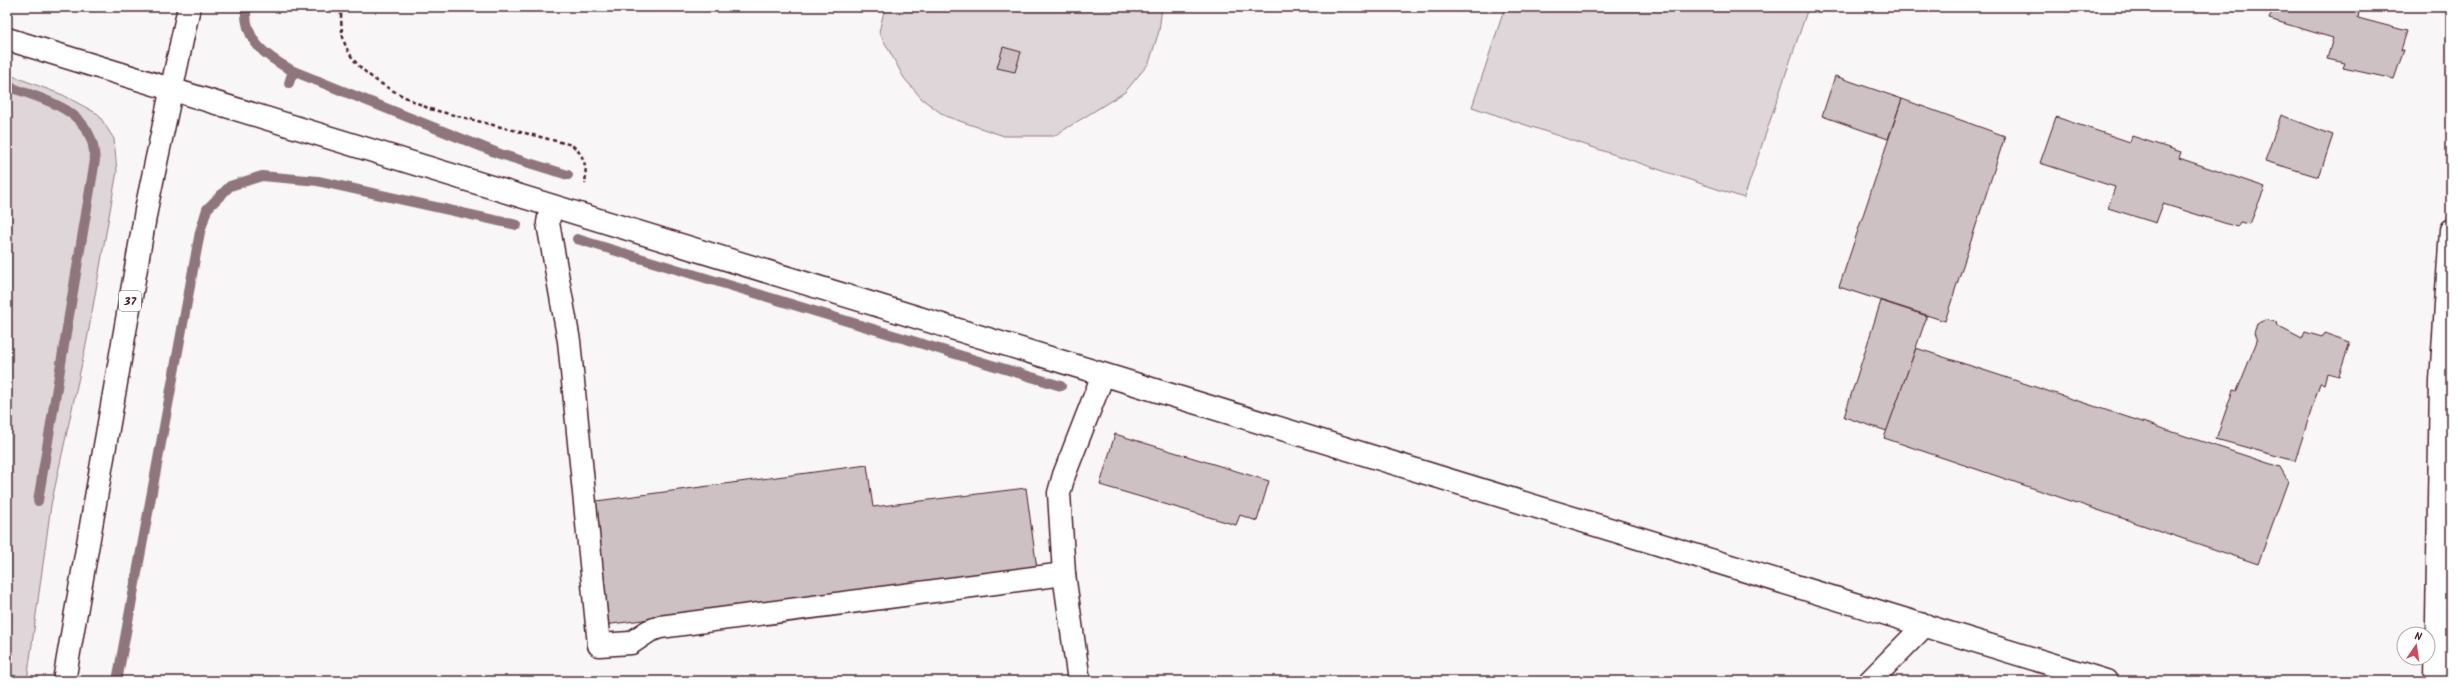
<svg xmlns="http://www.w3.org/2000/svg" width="2458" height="688" viewBox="0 0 2458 688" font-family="Kalam,sans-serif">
  <rect width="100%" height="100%" fill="#f8f6f7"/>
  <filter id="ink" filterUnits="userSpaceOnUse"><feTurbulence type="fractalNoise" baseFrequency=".025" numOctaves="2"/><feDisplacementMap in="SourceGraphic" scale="8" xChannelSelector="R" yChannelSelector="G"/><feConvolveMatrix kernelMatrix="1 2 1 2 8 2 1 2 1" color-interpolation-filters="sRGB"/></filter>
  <g filter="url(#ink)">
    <!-- green -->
    <g fill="#ded6d9" stroke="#947a82">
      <path d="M885 7H1162L1159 31 1149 63 1125 92 1054 136H1004L945 116 922 99 904 78 879 32Z"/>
      <path d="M1505 7H1794L1807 11 1744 198 1472 107Z"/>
      <path d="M7 74 63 95 98 114 114 139 117 171 87 340 51 505 27 681H7Z"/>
    </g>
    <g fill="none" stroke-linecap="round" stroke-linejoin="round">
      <!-- stream -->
      <g stroke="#8f747b" stroke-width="10">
        <path d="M246 7C244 41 265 56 293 71L500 154 568 175"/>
        <path d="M289 83 293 71"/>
        <path d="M7 86C36 97 79 106 91 139 94 145 94 154 95 160L38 501"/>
        <path d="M577 239 1061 386"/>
        <path d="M117 681 200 232 207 209 230 186 262 176 318 181 517 225"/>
      </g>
    </g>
    <!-- building -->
    <g fill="#cdc1c4" stroke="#4a1f2b">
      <path d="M2274 7H2360L2358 18 2407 31 2401 50H2404L2394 79 2343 68 2345 63 2327 59 2333 38 2269 19Z"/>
      <path d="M1003 47 1021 52 1015 72 997 68Z"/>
      <path d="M1835 76 1902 99 1888 139 1822 116Z"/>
      <path d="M1902 99 2005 136 1945 321 1839 287Z"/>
      <path d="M2281 115 2333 135 2319 177 2265 161Z"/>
      <path d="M2056 117 2130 142 2132 136 2181 152 2179 158 2265 187 2250 224 2240 222 2237 227 2163 204 2156 223 2108 208 2115 187 2040 163Z"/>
      <path d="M1881 301 1927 316 1887 431 1844 417Z"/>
      <path d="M2266 320 2276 322 2277 326 2302 339 2305 332 2322 337 2324 333 2350 342 2339 376 2327 373 2324 384 2320 383 2295 461 2216 439 2233 390 2237 391 2257 341 2254 333 2257 324Z"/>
      <path d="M1916 348 2280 467 2288 481 2258 564 1884 438Z"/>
      <path d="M1115 434 1269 481 1257 521 1240 515 1236 525 1100 485Z"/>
      <path d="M867 465 873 507 1026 488 1037 569 604 625 589 502Z"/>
    </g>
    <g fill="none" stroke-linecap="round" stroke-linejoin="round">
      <defs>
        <g id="minor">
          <path d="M7 39 2106 681"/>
          <path d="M551 206 548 223 569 341 599 645 631 643 649 631 660 627 1064 574"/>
          <path d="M1079 681 1064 574 1059 493 1064 475 1103 375"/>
          <path d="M1870 681 1925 625"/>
        </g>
        <g id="major">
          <path d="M64 681 147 205 189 7"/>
          <path d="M2436 681 2441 381 2451 230"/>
        </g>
      </defs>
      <!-- minor casing -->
      <use href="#minor" stroke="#4a1f2b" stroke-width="25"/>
      <!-- major casing -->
      <use href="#major" stroke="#4a1f2b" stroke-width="25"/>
      <!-- path -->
      <path stroke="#4a1f2b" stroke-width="2.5" stroke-dasharray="4 3" stroke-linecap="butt" d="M341 7C341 19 341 33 345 44 357 77 401 95 430 109L572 145C585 156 587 167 585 184"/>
      <!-- minor -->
      <use href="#minor" stroke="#fff" stroke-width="22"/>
      <!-- major -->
      <use href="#major" stroke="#fff" stroke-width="22"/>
    </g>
  </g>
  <g text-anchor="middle" stroke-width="3" stroke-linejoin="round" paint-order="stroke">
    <!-- shield labels -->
    <rect fill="#fff" stroke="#80626b" stroke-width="1" x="119" y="291" width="22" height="20" rx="3"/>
    <g font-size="12" font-weight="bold" fill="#4a1f2b">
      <text x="130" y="305">37</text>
    </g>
  </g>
  <!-- margin -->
  <rect width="2458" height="688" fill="none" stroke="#fff" stroke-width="24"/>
  <rect x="12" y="12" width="2434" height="664" fill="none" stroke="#4a1f2b" stroke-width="1.5" filter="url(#ink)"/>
  <!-- north arrow -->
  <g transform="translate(2416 646) rotate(13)"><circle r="19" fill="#ffffff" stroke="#b7a5aa"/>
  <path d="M0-3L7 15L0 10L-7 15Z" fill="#d1495b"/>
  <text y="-6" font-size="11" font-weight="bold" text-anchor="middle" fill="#4a1f2b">N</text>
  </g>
</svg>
